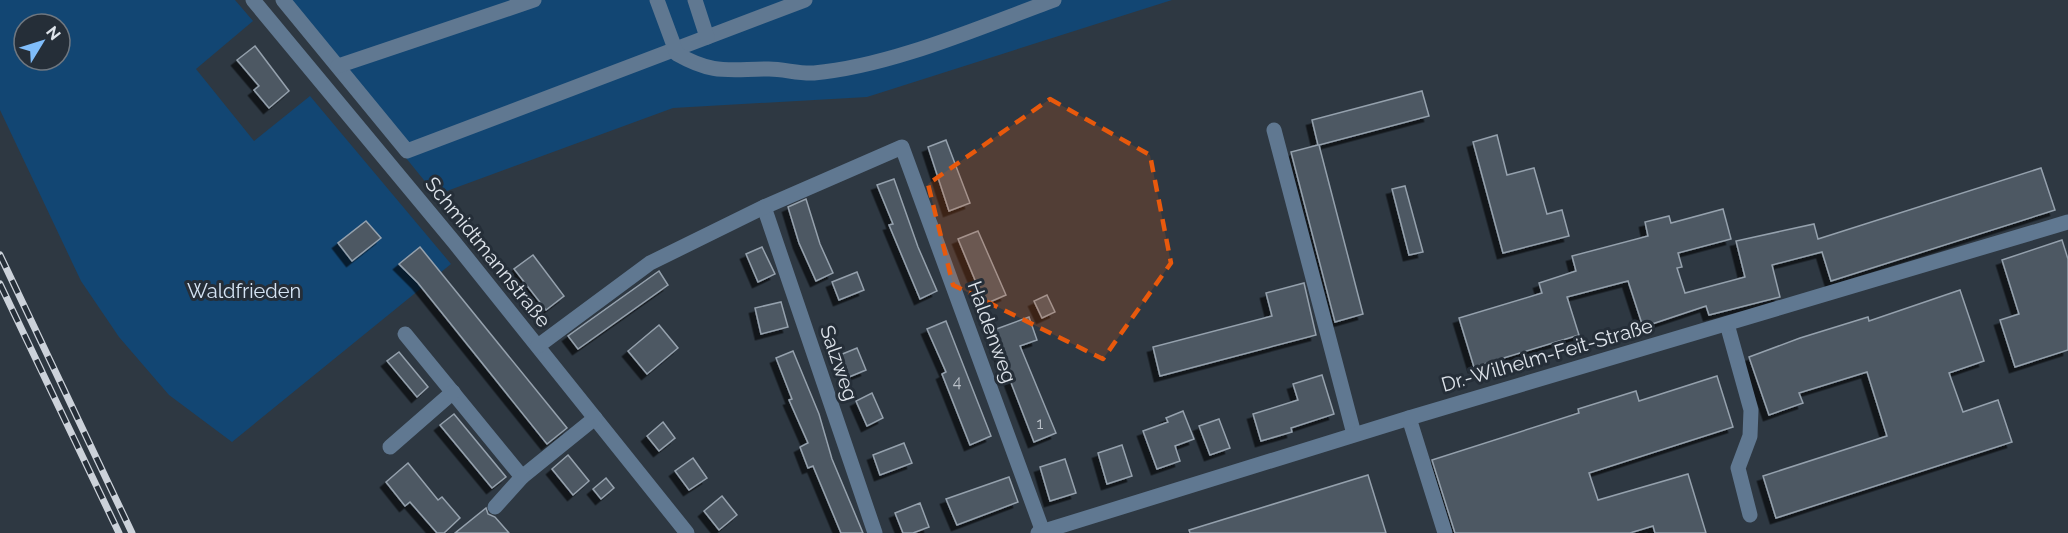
<svg xmlns="http://www.w3.org/2000/svg" width="2068" height="533" viewBox="0 0 2068 533" font-family="Raleway,sans-serif">
  <defs>
    <filter id="shadow"><feDropShadow dx="-5.5" dy="5.5" stdDeviation="0" flood-color="#0009"/></filter>
  </defs>
  <rect width="100%" height="100%" fill="#2e3842"/>
  <!-- green -->
  <g fill="#124673" fill-rule="evenodd">
    <path d="M0 0H235L253 21 196 69 254 141 310 96 451 264 232 442 169 395 119 337 81 281 0 110ZM24 24H60V60H24Z"/>
    <path d="M278 0H1172L867 97 673 108 436 195Z"/>
  </g>
  <!-- building -->
  <g fill="#4d5863" stroke="#95a1ad" stroke-width="1.5" filter="url(#shadow)">
    <path d="M255 46 289 91 269 108 254 90 259 86 237 60Z"/>
    <path d="M1422 91 1429 116 1319 145 1363 314 1335 322 1291 152 1318 145 1312 120Z"/>
    <path d="M1497 135 1507 175 1534 168 1547 214 1562 210 1569 236 1503 253 1473 142Z"/>
    <path d="M946 140 970 203 949 211 928 147Z"/>
    <path d="M2041 168 2055 210 1831 281 1822 252 1772 265 1780 297 1709 315 1706 306 1643 327 1628 281 1567 297 1579 335 1474 367 1459 318 1542 293 1539 283 1576 271 1572 256 1648 236 1645 222 1669 216 1671 223 1723 209 1731 239 1678 253 1682 267 1677 268 1685 293 1745 277 1736 241 1814 224 1818 239Z"/>
    <path d="M894 179 918 247 937 291 920 299 889 225 893 224 877 185Z"/>
    <path d="M1405 186 1423 252 1409 255 1392 189Z"/>
    <path d="M806 199 820 244 833 273 816 281 799 243 788 207Z"/>
    <path d="M366 221 381 238 352 261 338 243Z"/>
    <path d="M978 231 1006 295 985 304 958 239Z"/>
    <path d="M2062 240 2068 259V350L2015 367 2000 320 2019 314 2002 260Z"/>
    <path d="M420 247 567 428 547 444 418 283 399 264Z"/>
    <path d="M762 247 775 274 758 282 746 254Z"/>
    <path d="M533 255 564 296 546 310 514 269Z"/>
    <path d="M659 271 668 285 578 349 568 336Z"/>
    <path d="M857 272 864 290 839 300 832 282Z"/>
    <path d="M1304 283 1316 335 1160 376 1153 347 1272 316 1266 293Z"/>
    <path d="M1960 290 1984 361 1949 373 1963 412 1998 400 2012 442 1776 518 1763 476 1887 436 1867 372 1799 393 1803 403 1769 415 1749 357 1800 338 1868 317 1869 321Z"/>
    <path d="M1047 295 1055 312 1042 318 1034 301Z"/>
    <path d="M781 302 788 327 761 334 755 308Z"/>
    <path d="M1029 317 1037 340 1020 346 1056 433 1034 442 991 331Z"/>
    <path d="M946 321 991 436 970 445 942 374 946 372 927 329Z"/>
    <path d="M659 325 678 348 647 374 628 351Z"/>
    <path d="M857 348 866 370 849 377 840 355Z"/>
    <path d="M793 351 819 414 832 459 863 533H841L813 466 808 468 800 447 808 443 789 400 792 399 776 358Z"/>
    <path d="M399 352 428 387 417 397 387 361Z"/>
    <path d="M1322 375 1334 414 1291 428 1292 432 1261 441 1253 414 1298 400 1293 384Z"/>
    <path d="M1717 376 1733 427 1589 473 1598 500 1688 474 1706 533H1655L1653 526 1630 533H1455L1432 460 1579 413 1578 409 1636 391 1639 401Z"/>
    <path d="M872 393 883 418 867 426 856 401Z"/>
    <path d="M1183 411 1194 439 1175 446 1180 461 1157 469 1143 431 1168 422 1166 418Z"/>
    <path d="M454 414 506 477 492 488 440 425Z"/>
    <path d="M1219 419 1230 448 1210 455 1199 426Z"/>
    <path d="M663 422 675 438 659 451 647 436Z"/>
    <path d="M904 443 912 463 880 475 873 455Z"/>
    <path d="M1122 445 1132 476 1107 484 1098 453Z"/>
    <path d="M568 455 589 481 573 495 552 469Z"/>
    <path d="M693 458 707 478 689 490 675 471Z"/>
    <path d="M1065 459 1076 493 1050 501 1040 467Z"/>
    <path d="M408 463 438 500 442 497 460 518 444 533H437L410 502 405 506 386 482Z"/>
    <path d="M1368 475 1386 533H1190L1189 530Z"/>
    <path d="M1009 477 1018 502 957 525 946 499Z"/>
    <path d="M606 478 614 488 601 499 593 489Z"/>
    <path d="M722 496 737 515 719 530 704 511Z"/>
    <path d="M920 503 929 527 913 533H903L895 513Z"/>
    <path d="M486 508 488 514 495 517 509 533H455Z"/>
  </g>
  <g fill="none" stroke-linecap="round" stroke-linejoin="round">
    <!-- minor -->
    <g stroke="#607891" stroke-width="15">
      <path d="M253 0 454 242 687 533"/>
      <path d="M283 0 407 151 805 0"/>
      <path d="M657 0 677 54C714 75 728 69 769 69 784 69 799 74 814 73 892 66 980 27 1054 0"/>
      <path d="M695 0 707 37"/>
      <path d="M338 66 534 0"/>
      <path d="M1274 130 1354 434"/>
      <path d="M764 207 875 533"/>
      <path d="M1727 324 1751 410 1750 436 1738 468 1750 515"/>
      <path d="M405 334 522 477 595 418"/>
      <path d="M538 346 650 263 764 207 902 147 1043 532"/>
      <path d="M1409 418 1445 533"/>
      <path d="M390 447 453 392"/>
      <path d="M495 507 522 477"/>
      <path d="M1038 533 1409 418 2068 222"/>
    </g>
    <defs>
      <g id="rail">
        <path d="M0 255 132 533"/>
        <path d="M0 284 119 533"/>
      </g>
    </defs>
    <!-- rail casing -->
    <use href="#rail" stroke="#ccd2da" stroke-width="7"/>
    <!-- rail -->
    <use href="#rail" stroke="#252e38" stroke-width="4.5" stroke-dasharray="14" stroke-linecap="butt"/>
  </g>
  <!-- marked area -->
  <path fill="#e8590c" fill-opacity="0.2" stroke="#e8590c" stroke-width="4.5" stroke-dasharray="12 8" stroke-linejoin="round" d="M1050 99 1150 155 1171 263 1103 359 953 285 928 184Z"/>
  <g text-anchor="middle" stroke-width="6" stroke-linejoin="round" paint-order="stroke">
    <!-- number labels -->
    <g font-size="16" fill="#bac1c9">
      <text x="957" y="387">4</text>
      <text x="1040" y="429">1</text>
    </g>
    <!-- street labels -->
    <g font-size="20" fill="#dee4eb" stroke="#252e38">
      <text transform="translate(488 252) rotate(51)" y="7">Schmidtmannstraße</text>
      <text transform="translate(992 332) rotate(70)" y="7">Haldenweg</text>
      <text transform="translate(1547 355) rotate(-16)" y="7">Dr.-Wilhelm-Feit-Straße</text>
      <text transform="translate(839 363) rotate(71)" y="7">Salzweg</text>
    </g>
    <!-- park labels -->
    <g font-size="20" fill="#d5e4f4" stroke="#252e38">
      <text x="244" y="298">Waldfrieden</text>
    </g>
  </g>
  <!-- north arrow -->
  <g transform="translate(42 42) rotate(52)"><circle r="28" fill="#252e38" stroke="#6f7780" stroke-width="1.5"/>
  <path d="M0-4.5L10 22L0 15L-10 22Z" fill="#80bdfa"/>
  <text y="-9" font-size="16" font-weight="bold" text-anchor="middle" fill="#dee4eb">N</text>
  </g>
</svg>
